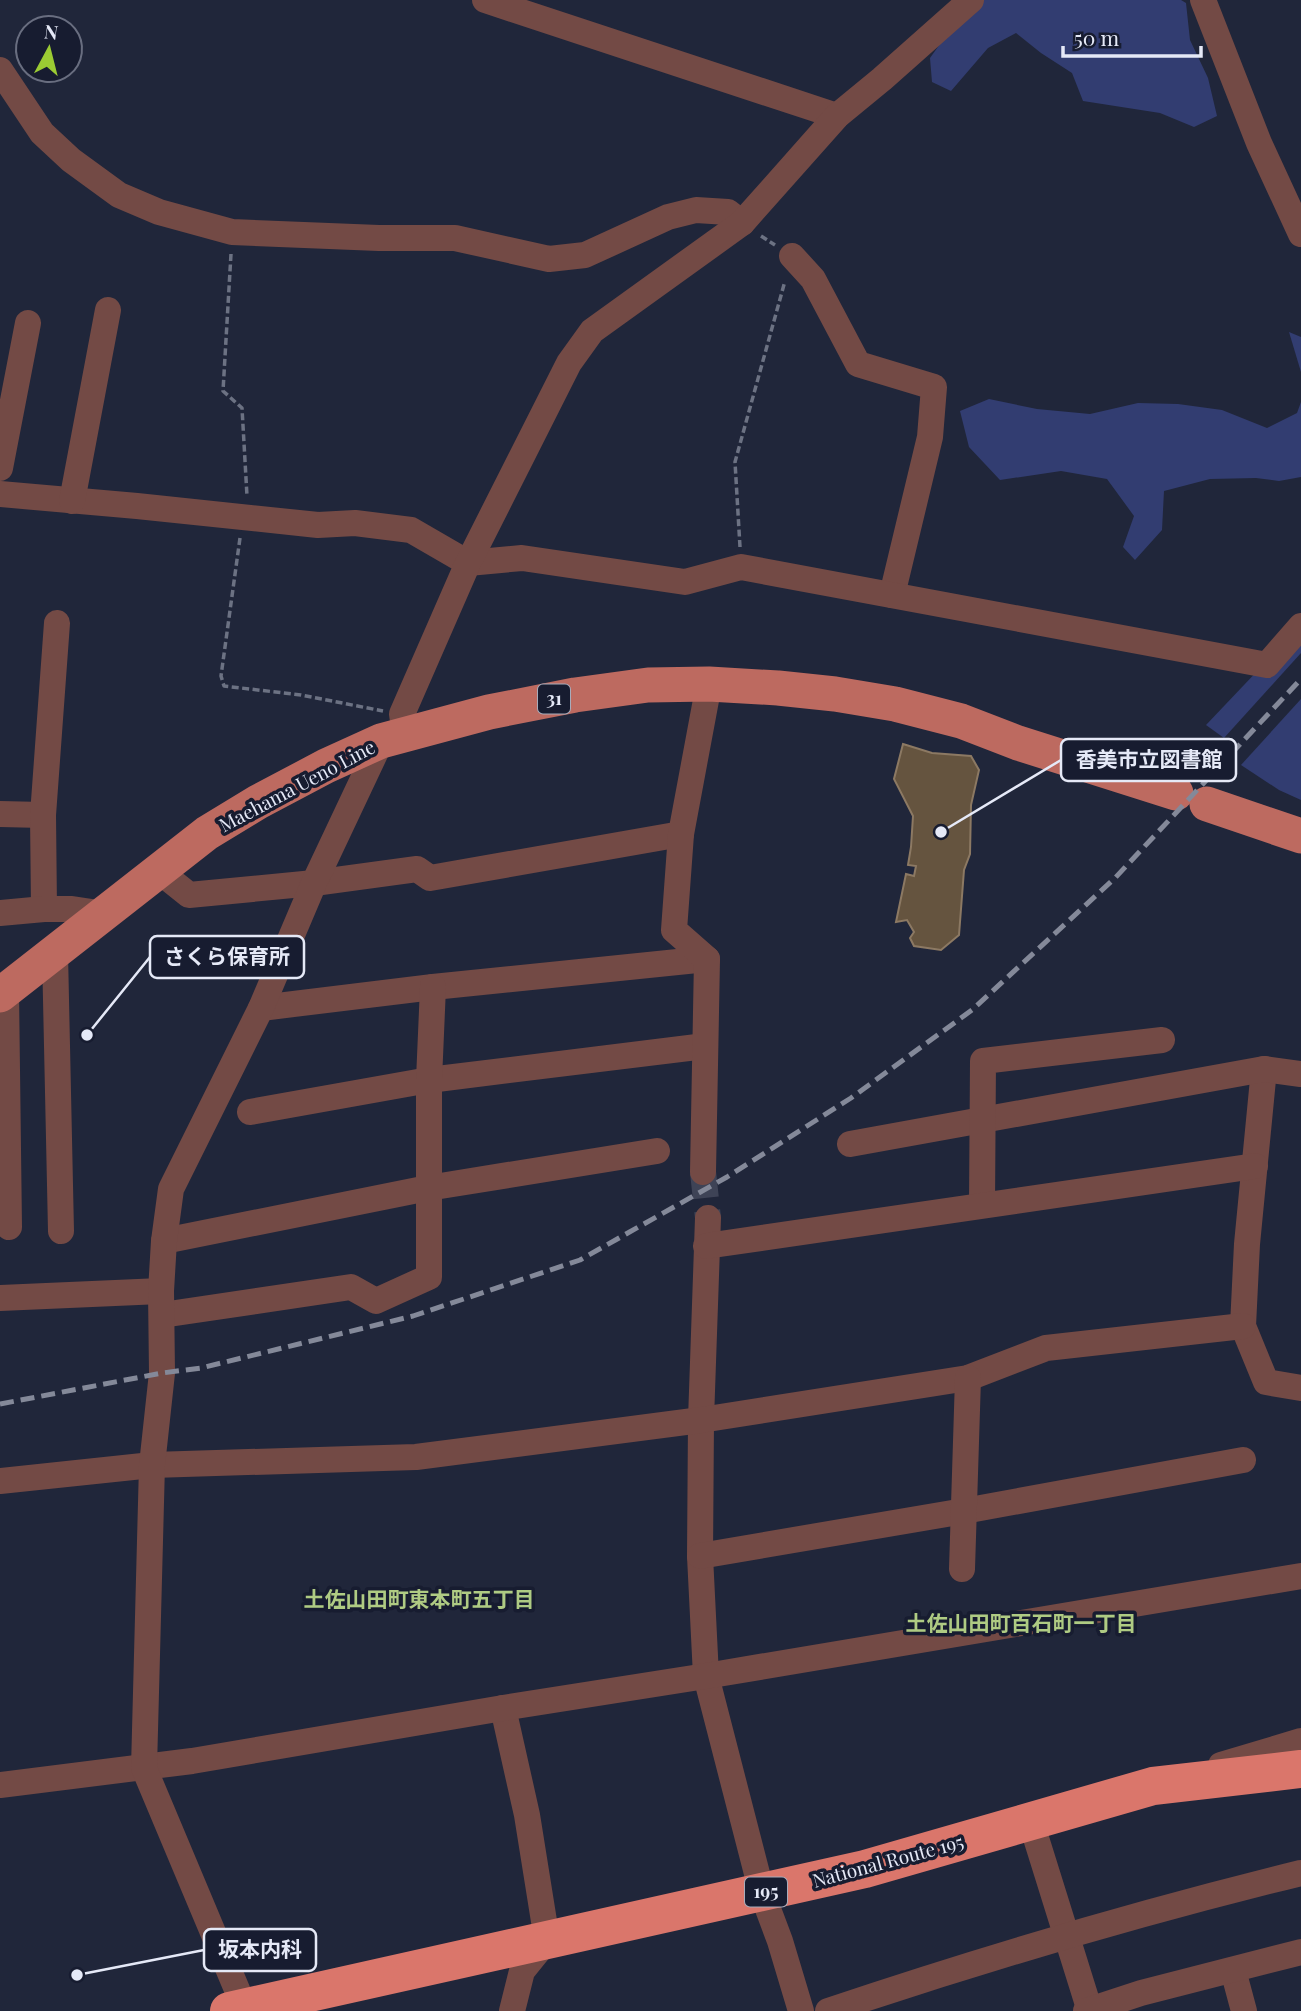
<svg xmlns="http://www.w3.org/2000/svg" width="1301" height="2011" viewBox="0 0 1301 2011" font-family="'Playfair Display','Noto Sans JP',serif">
  <rect width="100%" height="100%" fill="#20263a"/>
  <!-- green -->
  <g fill="#323d71">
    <path d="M977 0H1181L1186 3 1190 40 1208 78 1217 116 1194 127 1160 113 1083 101 1072 73 1041 53 1016 33 988 48 951 91 932 82 930 58 950 30Z"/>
    <path d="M1289 332 1301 337V372Z"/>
    <path d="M989 399 1037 409 1090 414 1138 403 1178 404 1222 410 1267 428 1297 413 1301 402V477L1279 481 1256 478 1210 479 1164 491 1162 530 1135 560 1123 547 1134 516 1107 479 1061 471 1000 480 969 447 960 411Z"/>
    <path d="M1301 625V653L1224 738 1206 725Z"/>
    <path d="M1301 699V800L1279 790 1241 765Z"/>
  </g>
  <!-- building -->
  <path fill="#65543f" stroke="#8c7963" stroke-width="2" d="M903 744 932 753 971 756 979 770 971 805 970 854 964 870 959 935 941 950 914 946 910 938 914 932 907 920 896 922 906 874 914 876 916 866 908 865 911 847 913 816 894 779Z"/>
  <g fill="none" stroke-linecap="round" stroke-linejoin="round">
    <!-- minor-tunnel -->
    <path stroke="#3e4356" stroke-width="26" stroke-dasharray="26 13" stroke-linecap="butt" d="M703 1172 708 1218"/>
    <!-- path -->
    <g stroke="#6c7283" stroke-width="3.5" stroke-dasharray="7 3.5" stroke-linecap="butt">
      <path d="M761 236 775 245"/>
      <path d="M231 254 223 391 242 408 247 496"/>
      <path d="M240 538 221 676 224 686 301 695 383 711"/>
      <path d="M740 547 735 462 785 281"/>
    </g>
    <!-- minor -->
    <g stroke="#734a45" stroke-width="26">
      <path d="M485 0 837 116"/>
      <path d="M1203 0 1259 143 1301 234"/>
      <path d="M0 70 42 133 71 160 119 195 159 212 232 232 379 238H455L549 259 585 255 668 217 696 210 728 212 742 223"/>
      <path d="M792 256 813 279 858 364 934 387 930 437 892 595"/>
      <path d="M0 468 28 323"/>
      <path d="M0 494 137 506 318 525 355 523 411 530 468 563 522 558 685 582 741 567 1267 665 1301 626"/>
      <path d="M72 501 108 310"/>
      <path d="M405 735 402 714 468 563 569 363 592 331 742 223 837 116 882 79 971 0"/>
      <path d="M0 814 43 815"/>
      <path d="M159 871 189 895 314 883 417 869 430 878 681 834"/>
      <path d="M44 909 43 815 57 623"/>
      <path d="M0 913 44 909H72L105 914"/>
      <path d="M55 953 61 1231"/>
      <path d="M6 991 9 1227"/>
      <path d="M261 1008 433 987 707 959"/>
      <path d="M1264 1069 1247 1244 1243 1326 1266 1382 1301 1388"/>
      <path d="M250 1112 429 1080 705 1046"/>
      <path d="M850 1144 1264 1069 1301 1074"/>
      <path d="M703 1172 707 959 674 930 681 834 709 684"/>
      <path d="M982 1205 983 1061 1162 1040"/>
      <path d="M708 1218 701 1420 700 1556 706 1676 762 1893 780 1941 801 2011"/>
      <path d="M164 1241 428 1188 657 1151"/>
      <path d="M706 1246 1255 1166"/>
      <path d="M0 1298 161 1291"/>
      <path d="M162 1315 351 1287 376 1301 429 1277V1080L433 987"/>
      <path d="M0 1481 152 1465 416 1457 701 1420 968 1378 1046 1348 1243 1326"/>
      <path d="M700 1556 964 1511 1243 1460"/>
      <path d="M962 1569 968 1378"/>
      <path d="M503 1708 527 1815 547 1940 522 1971 512 2011"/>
      <path d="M1221 1765 1301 1741"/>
      <path d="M0 1785 192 1761 503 1708 706 1676 1301 1576"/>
      <path d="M1031 1822 1090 2011"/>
      <path d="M1233 1970 1244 2011"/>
      <path d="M246 2011 144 1768 152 1465 162 1373 161 1291 164 1241 171 1189 261 1008 314 883 381 741"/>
      <path d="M828 2011C983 1959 1142 1912 1301 1873"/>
      <path d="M1086 2011 1141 1993 1301 1952"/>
    </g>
    <!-- major -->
    <g stroke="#bd6a60" stroke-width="35">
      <path d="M1207 804 1301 836"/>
      <path d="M0 995 207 833 258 802 326 766 381 741 489 712 575 695 648 685 709 684 778 688 835 694 895 704 961 721 1018 743 1176 793"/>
    </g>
    <!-- highway -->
    <path stroke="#da766b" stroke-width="38" d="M229 2011 865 1869 1153 1786 1301 1769"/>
    <!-- rail -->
    <path stroke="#848999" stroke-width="5" stroke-dasharray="14 7" stroke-linecap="butt" d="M0 1404 162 1373 201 1368 413 1316 580 1260 727 1177 851 1098 972 1010 1115 878 1301 679"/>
  </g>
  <g text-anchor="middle" stroke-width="7" stroke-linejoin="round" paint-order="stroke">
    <!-- shield labels -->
    <g fill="#171c30" stroke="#a7acbb" stroke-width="2">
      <rect x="538" y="684.5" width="32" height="29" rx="5"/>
      <rect x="745" y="1877.5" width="42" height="29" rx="5"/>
    </g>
    <g font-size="18" font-weight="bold" fill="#e5e9f7">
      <text x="554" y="705">31</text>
      <text x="766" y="1898">195</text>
    </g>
    <!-- street labels -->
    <g font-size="19" fill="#e5e9f7" stroke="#171c30">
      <text transform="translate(297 786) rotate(-28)" y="7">Maehama Ueno Line</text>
      <text transform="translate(888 1861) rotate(-15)" y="7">National Route 195</text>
    </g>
    <!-- neighbourhood labels -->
    <g font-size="21" font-weight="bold" fill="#afcb83" stroke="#171c30">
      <text x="419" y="1607">土佐山田町東本町五丁目</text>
      <text x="1021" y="1631">土佐山田町百石町一丁目</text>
    </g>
  </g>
  <!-- callouts -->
  <path fill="none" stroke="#e5e9f7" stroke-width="2.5" d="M941 832L1061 760M87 1035L150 957M77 1975L204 1950"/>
  <g fill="#e5e9f7" stroke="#171c30" stroke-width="2.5">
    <circle cx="941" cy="832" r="7"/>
    <circle cx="87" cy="1035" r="7"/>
    <circle cx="77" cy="1975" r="7"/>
  </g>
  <g fill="#171c30" stroke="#e5e9f7" stroke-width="2.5">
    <rect x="1061" y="739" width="175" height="42" rx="7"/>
    <rect x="150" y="936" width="154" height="42" rx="7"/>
    <rect x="204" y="1929" width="112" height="42" rx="7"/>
  </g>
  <g font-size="21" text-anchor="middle" font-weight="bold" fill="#e5e9f7">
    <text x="1149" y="767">香美市立図書館</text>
    <text x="227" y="964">さくら保育所</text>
    <text x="260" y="1957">坂本内科</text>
  </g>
  <!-- north arrow -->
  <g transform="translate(49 49) rotate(7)"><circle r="33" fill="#171c30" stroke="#696e80" stroke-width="2"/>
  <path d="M0-5L12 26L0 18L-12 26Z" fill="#9bcb33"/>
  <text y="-10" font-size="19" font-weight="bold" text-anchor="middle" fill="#e5e9f7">N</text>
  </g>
  <!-- scale -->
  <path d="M1063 46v10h138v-10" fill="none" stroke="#e5e9f7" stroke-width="3.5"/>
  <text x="1074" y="46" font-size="21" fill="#e5e9f7" stroke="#171c30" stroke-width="5" paint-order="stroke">50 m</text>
</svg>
